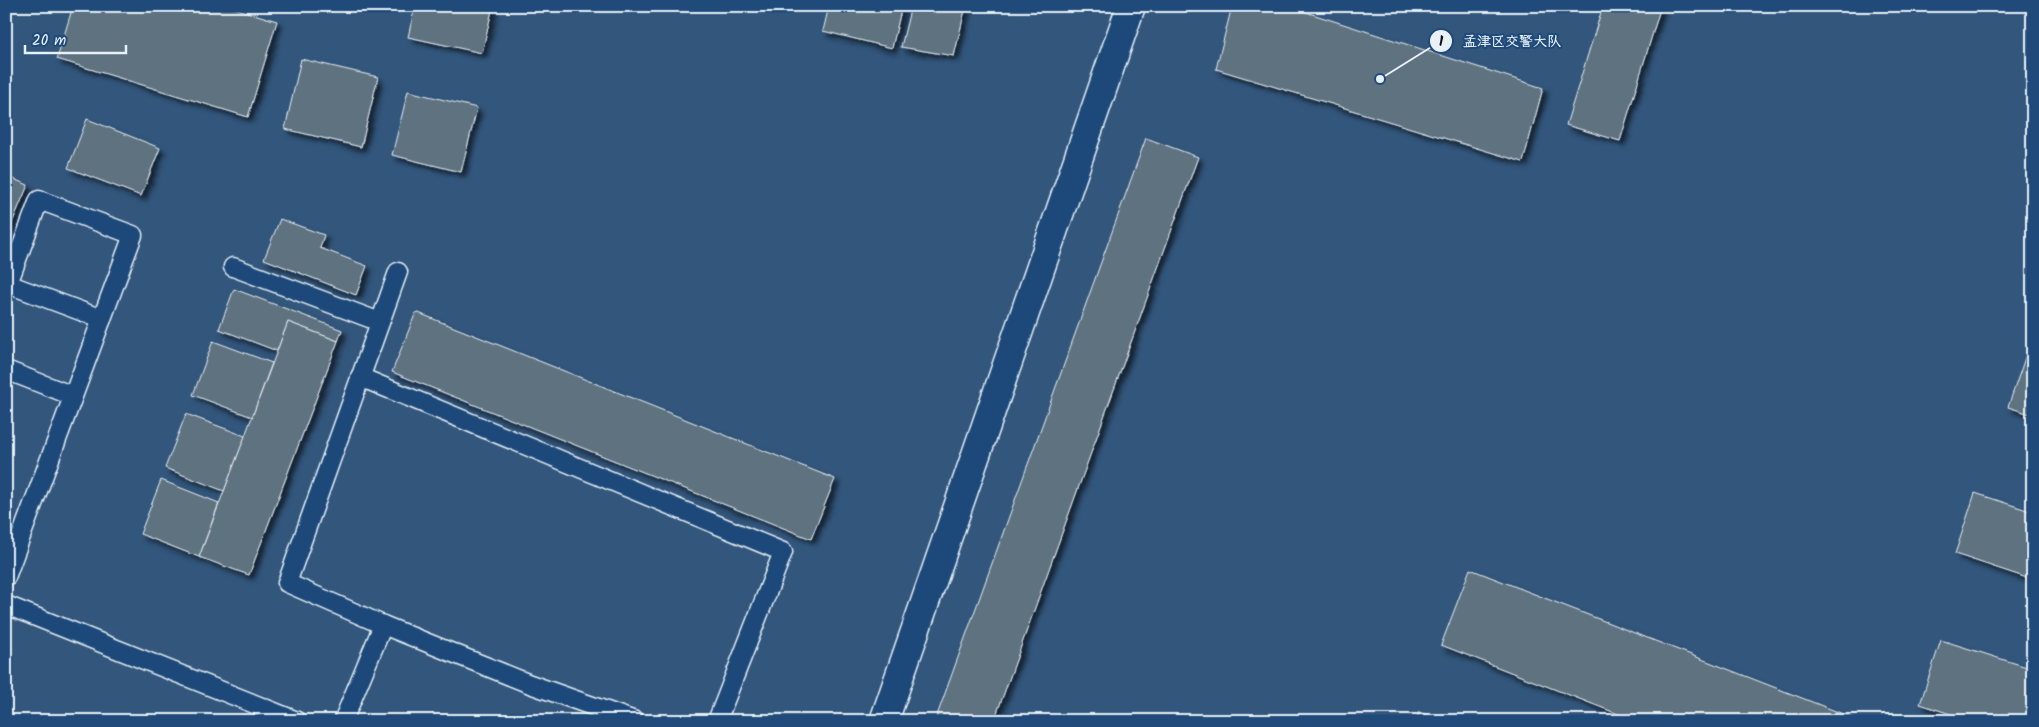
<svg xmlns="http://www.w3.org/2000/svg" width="2039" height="727" viewBox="0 0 2039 727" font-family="Kalam,'LXGW WenKai TC',sans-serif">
  <defs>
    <filter id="shadow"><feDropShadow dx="4.5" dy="4.5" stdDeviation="2.5" flood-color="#0009"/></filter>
  </defs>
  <rect width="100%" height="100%" fill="#32567c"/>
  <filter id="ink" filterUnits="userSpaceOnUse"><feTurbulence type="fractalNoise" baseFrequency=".02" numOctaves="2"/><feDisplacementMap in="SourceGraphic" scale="10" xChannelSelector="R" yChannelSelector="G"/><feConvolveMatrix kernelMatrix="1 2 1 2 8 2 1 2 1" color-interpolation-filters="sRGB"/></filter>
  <g filter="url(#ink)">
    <!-- building -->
    <g fill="#5f7280" stroke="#e8f1f8" filter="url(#shadow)">
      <path d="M73 6H227L277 21 248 117 57 59Z"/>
      <path d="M415 6H493L482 53 408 37Z"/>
      <path d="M829 6H902L892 48 823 31Z"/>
      <path d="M911 6H966L954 56 901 47Z"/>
      <path d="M1232 6H1287L1543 88 1523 162 1216 69Z"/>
      <path d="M1603 6H1661L1620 141 1566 125Z"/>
      <path d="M301 59 378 77 361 147 285 129Z"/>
      <path d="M408 91 477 108 461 172 392 155Z"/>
      <path d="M87 119 160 148 141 196 68 168Z"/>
      <path d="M1146 138 1198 157 994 721H935Z"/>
      <path d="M6 176 28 185 6 237Z"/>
      <path d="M280 219 324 235 320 248 367 266 356 295 264 259Z"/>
      <path d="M234 289 342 330 338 341 288 322 277 351 219 329Z"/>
      <path d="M416 312 835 479 811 539 392 372Z"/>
      <path d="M288 322 338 341 249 575 199 557Z"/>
      <path d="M213 341 272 363 252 417 193 395Z"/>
      <path d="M2027 352 2033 354V415L2008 407Z"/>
      <path d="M186 414 245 436 224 491 165 468Z"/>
      <path d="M161 480 219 503 199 557 140 534Z"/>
      <path d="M1975 493 2033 512V580L1955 554Z"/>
      <path d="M1470 569 1861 721H1636L1441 645Z"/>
      <path d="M1941 640 2033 669V721H1972L1920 704Z"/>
      <path d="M1419 712 1444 721H1416Z"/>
    </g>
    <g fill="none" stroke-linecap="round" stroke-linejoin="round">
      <defs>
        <g id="lane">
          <path d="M233 267 380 322"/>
          <path d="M8 284 102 319"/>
          <path d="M6 289 39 200 133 235 6 577"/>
          <path d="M6 370 73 396"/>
          <path d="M360 377 783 552 717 721"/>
          <path d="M6 605 297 721"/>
          <path d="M383 625 530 684 635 721"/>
          <path d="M343 721 383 625 287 583 398 272"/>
        </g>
        <path id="street" d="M884 721 1131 6"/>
      </defs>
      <!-- lane casing -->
      <use href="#lane" stroke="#e8f1f8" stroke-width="21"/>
      <!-- street casing -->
      <use href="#street" stroke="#e8f1f8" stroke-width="31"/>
      <!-- lane -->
      <use href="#lane" stroke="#1f4a7a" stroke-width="18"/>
      <!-- street -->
      <use href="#street" stroke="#1f4a7a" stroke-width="28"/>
    </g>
  </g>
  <!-- callouts -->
  <path fill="none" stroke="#e8f1f8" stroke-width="2" d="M1380 79L1441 41"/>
  <g fill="#e8f1f8" stroke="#1f4a7a" stroke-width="2">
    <circle cx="1380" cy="79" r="5"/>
    <circle cx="1441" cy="41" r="12"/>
  </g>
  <g font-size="15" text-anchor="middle" font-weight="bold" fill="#111">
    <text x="1441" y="46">1</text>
  </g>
  <g font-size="14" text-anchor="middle" font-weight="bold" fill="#e8f1f8" stroke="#1f4a7a" stroke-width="4" stroke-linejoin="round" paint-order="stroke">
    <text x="1512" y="46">孟津区交警大队</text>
  </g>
  <!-- margin -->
  <rect width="2039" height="727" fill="none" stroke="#1f4a7a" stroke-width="25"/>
  <rect x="12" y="12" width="2014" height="702" fill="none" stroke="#e8f1f8" stroke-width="2" filter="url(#ink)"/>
  <!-- scale -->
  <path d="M25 45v8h101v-8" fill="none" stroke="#e8f1f8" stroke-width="2.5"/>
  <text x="32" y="45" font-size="15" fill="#e8f1f8" stroke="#1f4a7a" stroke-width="4" paint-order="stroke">20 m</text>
</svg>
